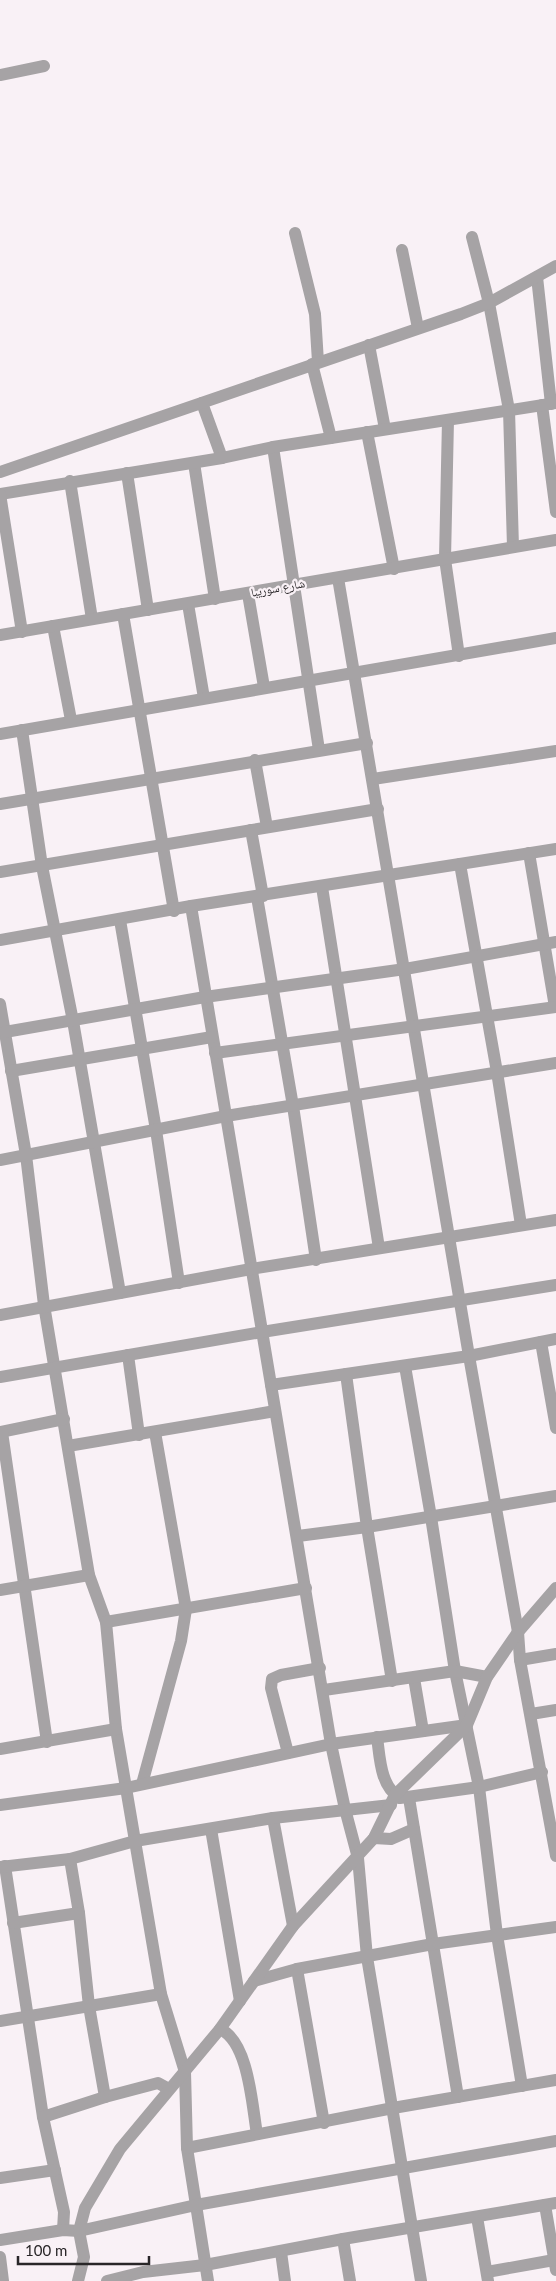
<svg xmlns="http://www.w3.org/2000/svg" width="556" height="2281" viewBox="0 0 556 2281" font-family="Lato,'Noto Naskh Arabic',sans-serif">
  <rect width="100%" height="100%" fill="#f9f1f6"/>
  <g fill="none" stroke-linecap="round" stroke-linejoin="round">
    <!-- minor -->
    <g stroke="#a6a3a5" stroke-width="12">
      <path d="M0 75 44 66"/>
      <path d="M295 233 315 314 318 362"/>
      <path d="M472 237 489 303 509 410 513 547"/>
      <path d="M402 250 418 328"/>
      <path d="M537 277 551 404"/>
      <path d="M369 345 385 429"/>
      <path d="M312 364 331 438"/>
      <path d="M202 403 222 458"/>
      <path d="M542 405 556 512"/>
      <path d="M448 420 445 559 459 656"/>
      <path d="M367 432 394 569"/>
      <path d="M273 447 319 750"/>
      <path d="M194 463 215 599"/>
      <path d="M0 472 461 314 489 303 556 266"/>
      <path d="M127 473 148 610"/>
      <path d="M70 481 92 619"/>
      <path d="M0 494 222 458 273 447 556 403"/>
      <path d="M0 494 22 632"/>
      <path d="M338 578 469 1356 518 1632 520 1660 556 1856"/>
      <path d="M248 594 264 687"/>
      <path d="M188 604 204 698"/>
      <path d="M123 614 174 911"/>
      <path d="M53 626 71 720"/>
      <path d="M0 635 556 540"/>
      <path d="M22 730 42 866 73 1021 120 1293"/>
      <path d="M0 734 556 638"/>
      <path d="M255 760 267 827"/>
      <path d="M373 779 556 751"/>
      <path d="M0 804 367 743"/>
      <path d="M251 830 263 896"/>
      <path d="M529 853 555 1007"/>
      <path d="M460 864 497 1072 521 1225"/>
      <path d="M0 872 378 809"/>
      <path d="M322 887 379 1248"/>
      <path d="M257 897 293 1106 316 1260"/>
      <path d="M191 906 331 1744 345 1809 358 1858 367 1957 421 2281"/>
      <path d="M120 920 156 1130 179 1283"/>
      <path d="M0 940 191 906 556 849"/>
      <path d="M0 1004 26 1155 44 1305 89 1575 106 1622 116 1729 161 1994 185 2072 187 2148 208 2281"/>
      <path d="M5 1032 205 997 405 969 556 942"/>
      <path d="M215 1053 556 1007"/>
      <path d="M11 1071 212 1037"/>
      <path d="M0 1160 226 1116 556 1063"/>
      <path d="M0 1315 251 1269 556 1220"/>
      <path d="M541 1342 556 1428"/>
      <path d="M128 1355 139 1435"/>
      <path d="M405 1366 431 1517 455 1671 479 1787 497 1935 522 2086"/>
      <path d="M346 1374 367 1527 392 1681"/>
      <path d="M0 1377 262 1332 556 1285"/>
      <path d="M271 1385 469 1356 556 1339"/>
      <path d="M0 1432 64 1419"/>
      <path d="M2 1432 47 1742"/>
      <path d="M68 1446 275 1411"/>
      <path d="M298 1536 367 1527 556 1496"/>
      <path d="M0 1590 89 1575"/>
      <path d="M106 1622 306 1588"/>
      <path d="M520 1660 556 1654"/>
      <path d="M414 1678 423 1731"/>
      <path d="M324 1690 455 1671 487 1677"/>
      <path d="M531 1714 556 1710"/>
      <path d="M377 1737C380 1758 380 1786 400 1798L479 1787 542 1772"/>
      <path d="M0 1749 116 1729"/>
      <path d="M288 1753 271 1688 272 1679 281 1675 320 1668"/>
      <path d="M142 1784 181 1641 186 1609 155 1432"/>
      <path d="M409 1798 458 2097"/>
      <path d="M0 1805 126 1788 331 1744 467 1725"/>
      <path d="M273 1818 293 1926"/>
      <path d="M211 1829 240 2001"/>
      <path d="M374 1838 391 1839 414 1829"/>
      <path d="M70 1859 79 1913 89 2006 105 2097"/>
      <path d="M5 1866 43 2117 64 2212 63 2230"/>
      <path d="M0 1867 70 1859 135 1841 273 1818 391 1805"/>
      <path d="M13 1923 79 1913"/>
      <path d="M297 1969 324 2123"/>
      <path d="M254 1981 297 1969 433 1944 556 1927"/>
      <path d="M0 2021 161 1994"/>
      <path d="M220 2029C249 2042 252 2106 257 2134"/>
      <path d="M43 2117 105 2097 158 2083 169 2089"/>
      <path d="M187 2148 393 2108 556 2080"/>
      <path d="M0 2178 55 2170"/>
      <path d="M545 2205 556 2270"/>
      <path d="M477 2217 488 2281"/>
      <path d="M343 2239 350 2281"/>
      <path d="M0 2240 63 2230 79 2231 196 2205 556 2141"/>
      <path d="M281 2252 285 2281"/>
      <path d="M0 2257 3 2281"/>
      <path d="M487 2272 554 2260"/>
      <path d="M78 2281 84 2257 79 2231 85 2208 120 2149 220 2029 293 1926 374 1838 395 1795 467 1725 487 1677 518 1632 556 1588"/>
      <path d="M107 2281 143 2272 205 2265 343 2239 556 2203"/>
    </g>
  </g>
  <g text-anchor="middle" stroke-width="4.5" stroke-linejoin="round" paint-order="stroke">
    <!-- street labels -->
    <g font-size="12" fill="#292628" stroke="#f9f1f6">
      <text transform="translate(278 588) rotate(-10)" y="4">شارع سوريبا</text>
    </g>
  </g>
  <!-- scale -->
  <path d="M18 2256v8h131v-8" fill="none" stroke="#292628" stroke-width="2.5"/>
  <text x="25" y="2256" font-size="15" fill="#292628" stroke="#f9f1f6" stroke-width="4" paint-order="stroke">100 m</text>
</svg>
